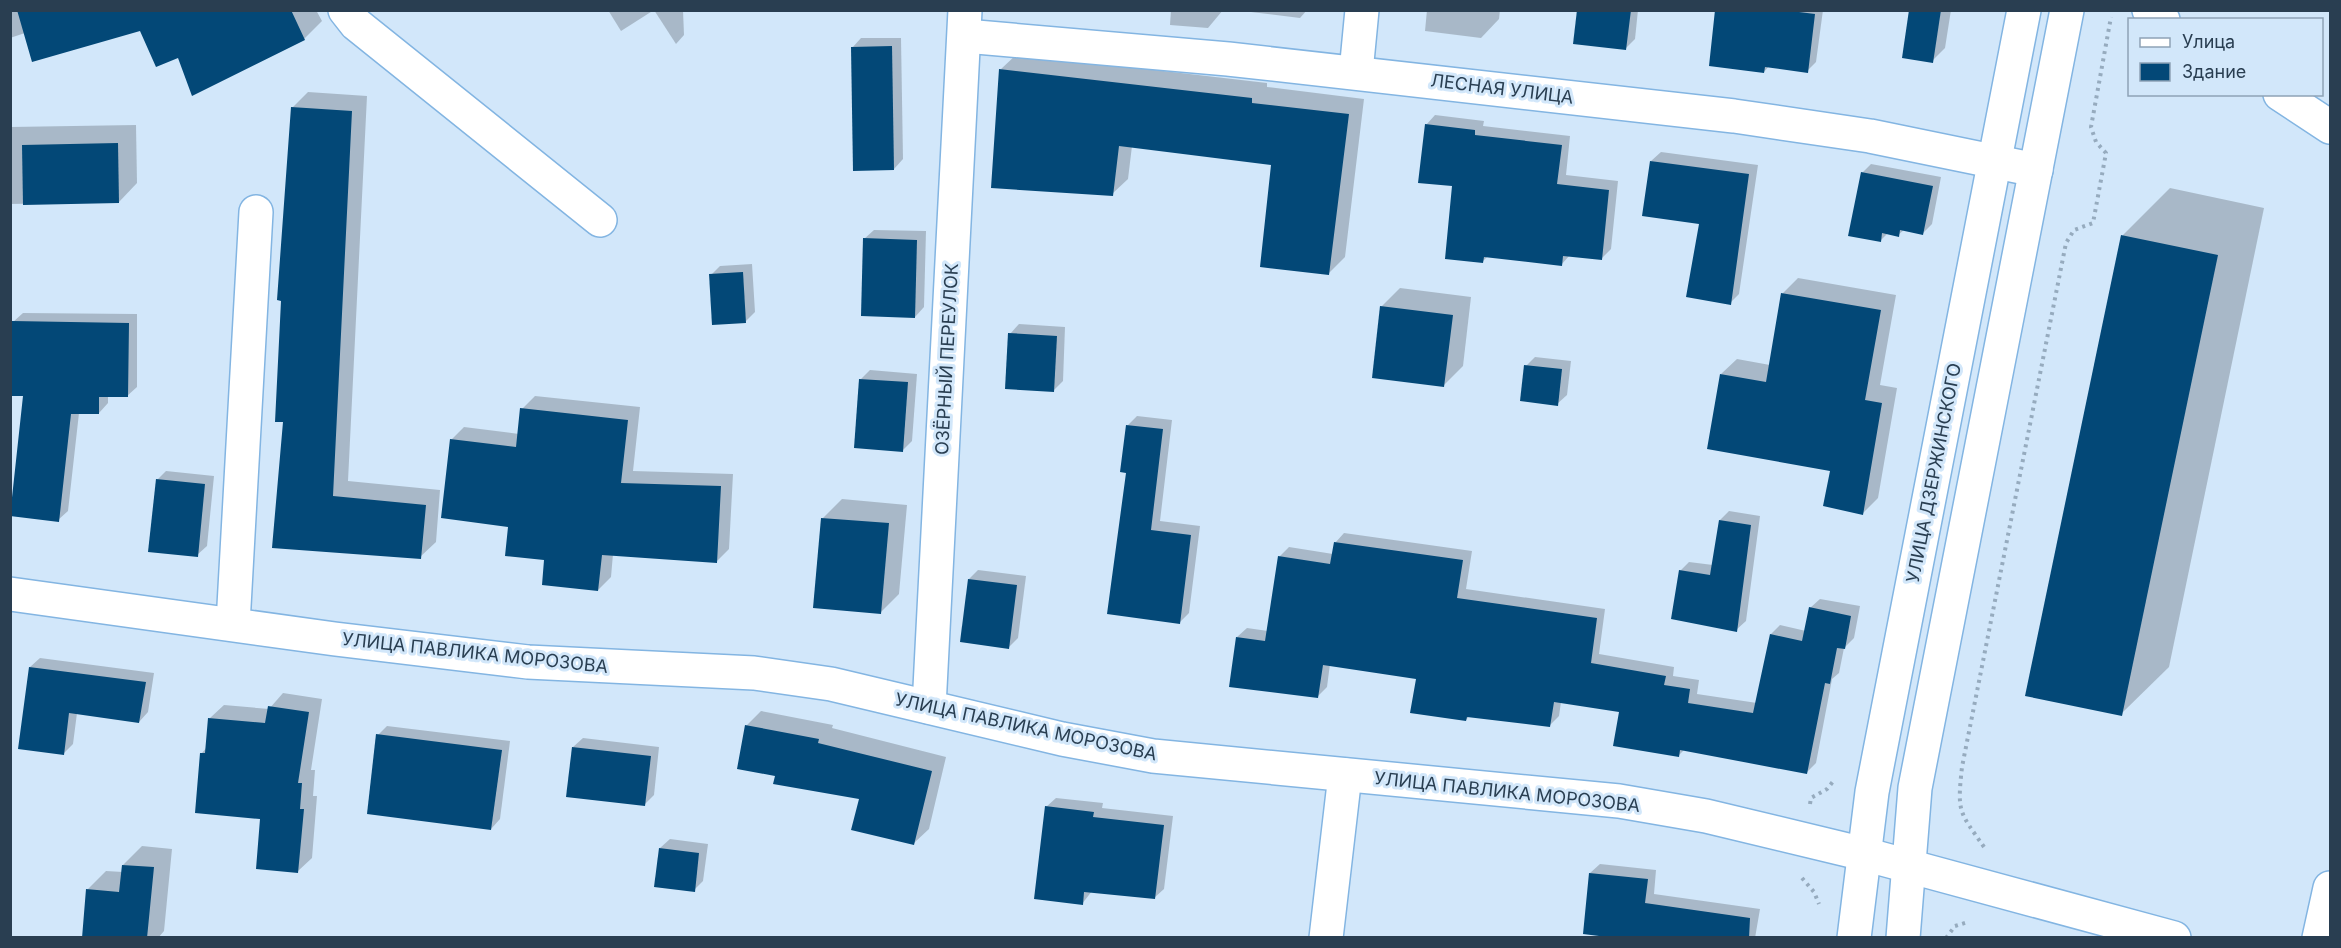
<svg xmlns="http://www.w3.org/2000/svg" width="2341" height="948" viewBox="0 0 2341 948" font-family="Inter,sans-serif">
  <rect width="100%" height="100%" fill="#d2e7fa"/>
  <!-- shadow -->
  <g fill="#0003">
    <path d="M10 10H316L322 21 304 39 193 94 178 56 141 29 25 33 10 38Z"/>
    <path d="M608 10H654L621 31Z"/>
    <path d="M654 10H683L684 35 676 44Z"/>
    <path d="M1171 10H1223L1208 28 1170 25Z"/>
    <path d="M1234 10H1307L1300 18Z"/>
    <path d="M1427 10H1500L1499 19 1481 38 1425 31Z"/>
    <path d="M1579 10H1638L1635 39 1625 49Z"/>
    <path d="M1717 10H1823L1816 62 1807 71 1769 66 1764 72Z"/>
    <path d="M1911 10H1951L1945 48 1932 61Z"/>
    <path d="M861 38H901L903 159 894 169 852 48Z"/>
    <path d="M1017 54 1267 83V87L1364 99 1345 257 1329 273 1273 164 1132 146 1128 179 1112 194 1001 69Z"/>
    <path d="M308 92 367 96 348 481 440 490 436 542 420 557 274 546 285 421 292 108Z"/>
    <path d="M1435 115 1484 121 1483 126 1570 136 1566 175 1618 181 1611 249 1601 259 1570 255 1561 265 1488 256 1482 262 1454 185 1426 125Z"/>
    <path d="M136 125 137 183 119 202 10 204V127Z"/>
    <path d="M1661 152 1758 165 1739 294 1730 303 1701 223 1651 161Z"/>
    <path d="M1871 164 1941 177 1932 224 1922 234 1904 230 1898 235 1888 233 1880 241 1862 173Z"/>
    <path d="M2170 188 2264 208 2169 667 2121 714 2123 235Z"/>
    <path d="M874 230 926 231 924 307 915 317 864 239Z"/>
    <path d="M752 264 755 312 745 322 711 275 720 266Z"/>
    <path d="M1798 278 1896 295 1880 385 1897 388 1878 498 1863 513 1832 469 1721 374 1737 359 1770 365 1783 293Z"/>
    <path d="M1400 288 1471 297 1463 366 1444 385 1381 307Z"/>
    <path d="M23 313 137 314V387L127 396 108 395V403L99 413H79L68 511 58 520 24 395 13 322Z"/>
    <path d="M1019 324 1065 327 1063 381 1054 390 1010 334Z"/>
    <path d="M1535 357 1571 361 1567 395 1557 404 1526 366Z"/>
    <path d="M870 370 917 374 912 441 902 451 861 379Z"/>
    <path d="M535 396 640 407 633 471 733 474 729 549 716 562 613 554 611 577 598 590 546 559 510 525 451 440 464 427 519 434 522 409Z"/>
    <path d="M1137 416 1172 420 1160 521 1200 526 1189 613 1180 622 1128 472V425Z"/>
    <path d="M166 471 214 476 207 546 197 555 157 480Z"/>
    <path d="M842 499 907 505 899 594 880 613 823 518Z"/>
    <path d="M1729 511 1760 516 1746 621 1736 630 1680 571 1689 562 1713 565 1720 520Z"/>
    <path d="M1344 533 1472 551 1466 589 1605 609 1599 654 1674 667 1673 676 1699 680 1697 694 1757 703 1771 634 1780 625 1806 631 1810 608 1820 599 1860 606 1854 638 1844 648 1839 673 1832 679 1816 763 1806 773 1685 749 1679 755 1621 710 1561 702 1559 716 1550 725 1470 715 1466 720 1417 678 1330 664 1327 687 1318 696 1237 637 1247 628 1268 631 1279 557 1289 547 1333 554 1335 543Z"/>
    <path d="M978 570 1026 576 1018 638 1009 647 969 579Z"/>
    <path d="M40 658 154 673 148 712 139 722 77 713 73 744 64 753 30 667Z"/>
    <path d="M283 693 322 699 311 770H315L313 796H317L312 858 298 871 262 817 202 753 207 747 210 718 224 705 269 709Z"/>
    <path d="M761 711 833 725 832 728 946 757 929 829 914 843 861 798 777 774 746 726Z"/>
    <path d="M387 726 510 741 500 819 491 829 378 735Z"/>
    <path d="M583 738 659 747 654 795 644 805 573 747Z"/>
    <path d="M1056 798 1103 803 1102 808 1173 816 1164 889 1154 898 1092 891 1082 904 1046 807Z"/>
    <path d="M670 839 708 844 703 881 694 890 660 848Z"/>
    <path d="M142 846 172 849 164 931 158 938H83L88 889 106 871 123 872V865Z"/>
    <path d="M1600 864 1656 870 1654 894 1760 909 1755 938H1614L1590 873Z"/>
  </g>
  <!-- building -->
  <g fill="#034877">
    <path d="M17 10H291L305 40 192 96 178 58 156 67 140 31 32 62Z"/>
    <path d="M1577 10H1631L1626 50 1573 44Z"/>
    <path d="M1715 10H1783L1815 14 1808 73 1765 67 1764 73 1709 66Z"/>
    <path d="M1909 10H1941L1933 63 1902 58Z"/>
    <path d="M892 46 894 170 853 171 851 47Z"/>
    <path d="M999 69 1252 98V103L1349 114 1329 275 1260 267 1271 165 1119 146 1113 196 991 188Z"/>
    <path d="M291 107 352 111 333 496 426 505 421 559 272 548 283 422H275L281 301 277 300Z"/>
    <path d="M1425 124 1475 130V135L1562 145 1557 184 1609 190 1602 260 1563 256 1562 266 1484 257 1483 263 1445 259 1452 186 1418 183Z"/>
    <path d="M118 143 119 203 23 205 22 145Z"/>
    <path d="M1650 161 1749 174 1731 305 1686 297 1699 224 1642 216Z"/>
    <path d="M1861 172 1933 186 1923 235 1900 230 1899 237 1882 233 1881 242 1848 236Z"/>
    <path d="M2121 235 2218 255 2122 716 2025 696Z"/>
    <path d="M863 238 917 240 915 318 861 316Z"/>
    <path d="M743 272 746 323 712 325 709 274Z"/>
    <path d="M1781 293 1881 310 1865 400 1882 403 1863 515 1823 506 1830 471 1707 449 1720 374 1766 382Z"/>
    <path d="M1380 306 1453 315 1444 387 1372 378Z"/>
    <path d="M12 321 129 323 128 397H99V414H71L59 522 10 516 23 396H11Z"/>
    <path d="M1008 333 1057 336 1054 392 1005 389Z"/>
    <path d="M1524 365 1562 369 1558 406 1520 401Z"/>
    <path d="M859 379 908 382 903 452 854 448Z"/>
    <path d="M520 408 628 420 621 483 721 486 717 563 602 555 598 591 542 585 544 560 505 556 508 527 441 518 450 439 516 447Z"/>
    <path d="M1126 425 1163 429 1151 530 1191 535 1180 624 1107 614 1126 473 1120 472Z"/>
    <path d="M156 479 205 484 198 557 148 552Z"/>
    <path d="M821 518 889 523 881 614 813 608Z"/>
    <path d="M1719 520 1751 525 1737 632 1671 619 1679 570 1710 575Z"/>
    <path d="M1334 542 1463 560 1457 598 1597 618 1591 663 1666 676 1664 685 1690 689 1688 703 1753 713 1770 634 1802 641 1809 607 1851 616 1845 649 1837 648 1830 684 1825 683 1807 774 1680 750 1679 757 1613 746 1619 712 1554 702 1550 727 1467 717 1466 721 1410 713 1416 679 1323 665 1318 698 1229 687 1236 637 1265 641 1278 556 1330 564Z"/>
    <path d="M968 579 1017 585 1009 649 960 642Z"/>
    <path d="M29 667 146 682 139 723 69 713 64 755 18 749Z"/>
    <path d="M268 706 309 712 298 783H302L300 809H304L298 873 256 869 260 819 195 813 200 753H205L208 718 265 723Z"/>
    <path d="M745 725 819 739 818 743 932 771 914 845 851 830 859 799 773 784 775 776 737 769Z"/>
    <path d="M376 734 502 750 491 830 367 814Z"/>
    <path d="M572 747 651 756 645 806 566 797Z"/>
    <path d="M1045 806 1094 812 1093 817 1164 825 1155 899 1084 892 1083 905 1034 899Z"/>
    <path d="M659 848 699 853 695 892 654 887Z"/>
    <path d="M122 865 154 867 147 938H82L86 889 119 892Z"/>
    <path d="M1589 873 1648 879 1645 903 1750 918 1749 938H1615L1583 934Z"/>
  </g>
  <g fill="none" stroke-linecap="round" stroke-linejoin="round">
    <defs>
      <g id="minor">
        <path d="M345 10 356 24 600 220"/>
        <path d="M2149 10 2163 20"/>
        <path d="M965 36 1228 59 1734 116 1870 136 2036 170"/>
        <path d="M1356 72 1362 10"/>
        <path d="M2280 94 2330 127"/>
        <path d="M10 594 335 639 528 662 754 673 831 684 1062 739 1153 756 1619 801 1706 816 1864 854 2174 938"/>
        <path d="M233 624 256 212"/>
        <path d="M929 707 965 10"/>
        <path d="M1326 938 1345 775"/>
        <path d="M1854 938 1872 792 2024 10"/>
        <path d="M1903 938 1915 788 2067 10"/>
        <path d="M2319 938 2330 888"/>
      </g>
    </defs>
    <!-- minor casing -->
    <use href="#minor" stroke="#83b5e2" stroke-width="36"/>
    <!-- path -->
    <g stroke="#96abbe" stroke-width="4" stroke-dasharray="3 4.5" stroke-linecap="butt">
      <path d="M1810 804 1811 798 1827 789 1835 779"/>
      <path d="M1984 847C1959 811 1957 813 1962 767L2066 243 2074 230 2093 223 2106 153 2096 142 2091 127 2111 17"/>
      <path d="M1802 878 1814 892 1819 904"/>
      <path d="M1946 938 1955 926 1968 922"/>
    </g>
    <!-- minor -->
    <use href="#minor" stroke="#fff" stroke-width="33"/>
  </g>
  <g text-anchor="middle" stroke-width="6" stroke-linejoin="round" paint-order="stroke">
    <!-- street labels -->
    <g font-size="18" fill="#293e51" stroke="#d2e7fa">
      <text transform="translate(1502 89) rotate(7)" y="6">ЛЕСНАЯ УЛИЦА</text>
      <text transform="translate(947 359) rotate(-87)" y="6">ОЗЁРНЫЙ ПЕРЕУЛОК</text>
      <text transform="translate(1934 473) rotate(-79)" y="6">УЛИЦА ДЗЕРЖИНСКОГО</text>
      <text transform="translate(475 653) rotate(6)" y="6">УЛИЦА ПАВЛИКА МОРОЗОВА</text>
      <text transform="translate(1026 727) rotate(12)" y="6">УЛИЦА ПАВЛИКА МОРОЗОВА</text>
      <text transform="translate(1507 792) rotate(6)" y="6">УЛИЦА ПАВЛИКА МОРОЗОВА</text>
    </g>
  </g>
  <!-- border -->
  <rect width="2341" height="948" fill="none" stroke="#293e51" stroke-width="24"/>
  <!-- legend -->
  <rect x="2128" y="18" width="195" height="78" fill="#d2e7fa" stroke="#8ea3b6" stroke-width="1.5"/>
  <rect x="2140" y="38" width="30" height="9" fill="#ffffff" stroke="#8ea3b6" stroke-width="1.5"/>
  <text x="2182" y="48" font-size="18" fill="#293e51">Улица</text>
  <rect x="2140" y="63" width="30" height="18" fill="#034877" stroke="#8ea3b6" stroke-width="1.5"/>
  <text x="2182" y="78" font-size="18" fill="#293e51">Здание</text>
</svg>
